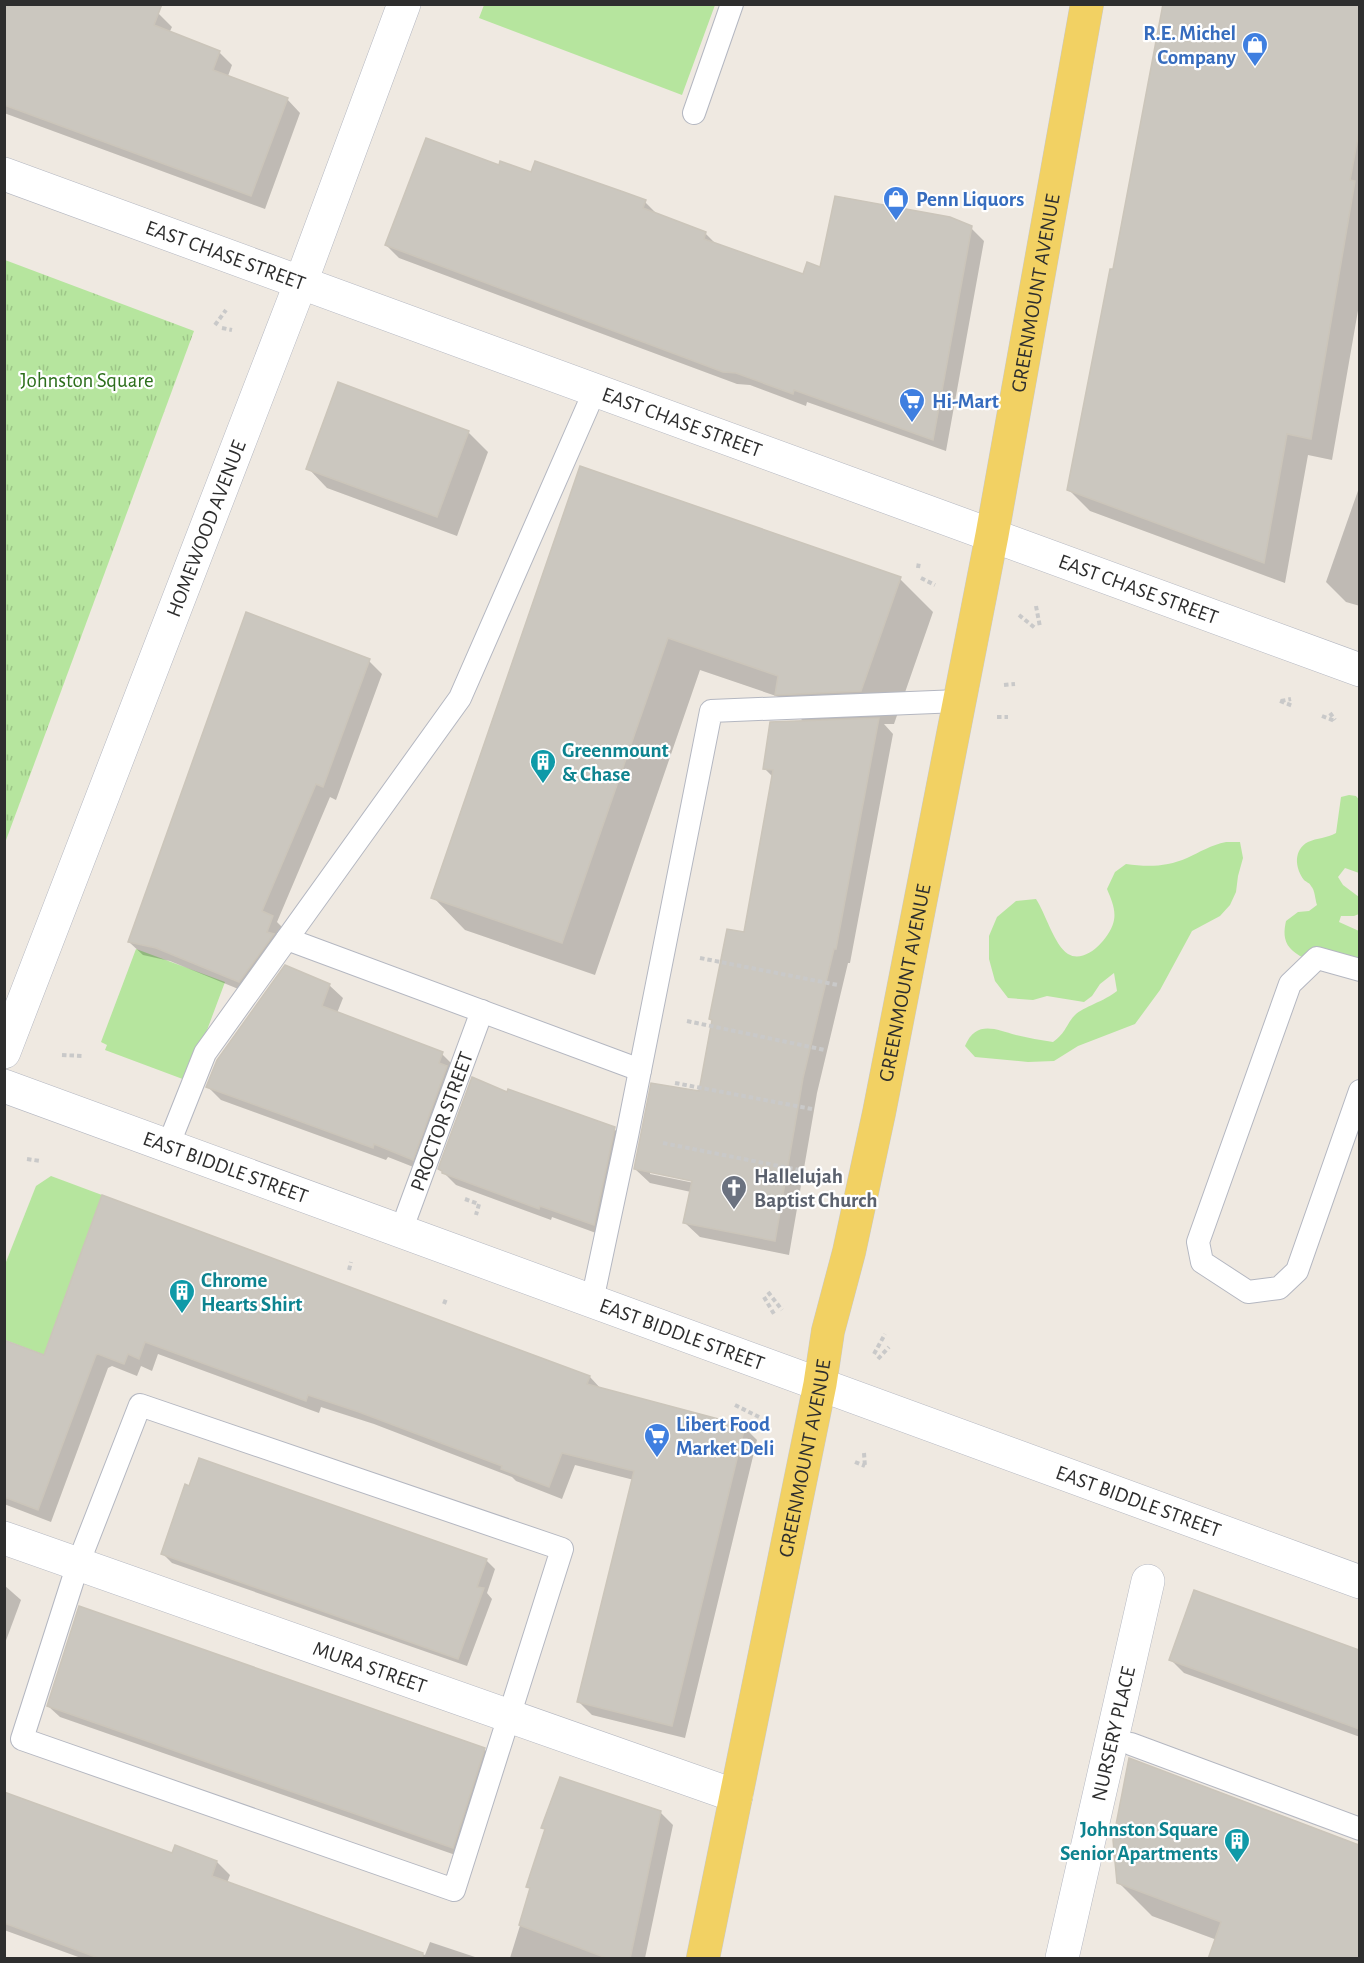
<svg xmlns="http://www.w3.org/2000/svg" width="1364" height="1963" viewBox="0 0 1364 1963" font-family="'Alegreya Sans',sans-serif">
  <defs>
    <pattern id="park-tufts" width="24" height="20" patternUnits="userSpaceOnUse" patternTransform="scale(1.5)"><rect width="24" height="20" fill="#b6e59e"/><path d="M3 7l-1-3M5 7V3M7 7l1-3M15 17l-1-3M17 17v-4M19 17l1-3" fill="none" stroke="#9dc588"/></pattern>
  </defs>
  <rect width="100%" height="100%" fill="#efe9e1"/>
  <!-- grass -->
  <g fill="#b6e59e">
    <path d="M484 5V4L715 5 682 95 479 18Z"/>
    <path d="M1349 795 1356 796 1360 801 1359 873 1345 868 1338 877 1343 885 1359 897V914L1354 916H1341L1339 922 1359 931V975C1340 970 1303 963 1290 948 1283 940 1284 930 1286 921L1298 912 1309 911 1317 905C1315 899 1315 890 1311 886 1310 883 1306 882 1304 880 1295 868 1293 850 1308 842 1317 838 1327 838 1336 833L1341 797Z"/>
    <path d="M1226 842H1240L1243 858 1238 876 1236 892 1230 905 1220 916 1192 931 1160 990 1135 1024 1078 1046 1054 1061 1028 1062 975 1057 965 1046C976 1020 995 1029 1016 1035 1028 1038 1041 1040 1053 1042 1067 1032 1066 1024 1075 1015 1083 1007 1105 1001 1117 991L1114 973 1100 984 1092 996 1084 1002 1047 996 1033 1000 1008 998 995 981 989 959V936L997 917 1016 901 1036 899C1045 912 1054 945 1068 954 1086 965 1111 937 1114 920 1116 909 1111 899 1107 889L1115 872 1126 864C1147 867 1167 867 1187 858 1200 852 1211 845 1226 842Z"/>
    <path d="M136 949 225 982 188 1081 105 1050 107 1045 101 1042Z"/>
    <path d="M51 1176 102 1195 44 1355 5 1340 4 1267 36 1186Z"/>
  </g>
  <!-- park -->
  <path fill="url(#park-tufts)" d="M5 260 194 331 5 843 4 260Z"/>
  <!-- shadow -->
  <g fill="#0003" fill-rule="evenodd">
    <path d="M4 4 158 13 172 27 169 33 219 52 232 65 228 76 287 99 300 113 265 209 4 113Z"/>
    <path d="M1164 4H1360V299L1332 460 1308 455 1285 583 1090 511 1069 490 1114 271Z"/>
    <path d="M499 167 645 202 658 215 705 233 717 245 804 276 821 269 971 228 984 241 946 451 807 402 806 406 750 385 737 384 399 258 386 245Z"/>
    <path d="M468 432 488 452 457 536 327 488 308 468Z"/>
    <path d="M581 468 900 579 933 612 894 724H884L893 734 850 963H848L817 1093 789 1255 700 1237 685 1223 691 1192 650 1183 635 1169 700 1093 713 1021 710 1018 745 934 773 777 764 768 804 722 779 697 700 670 595 975 465 930 433 897ZM650 1171 700 1181 699 1184 650 1174Z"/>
    <path d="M1360 485V606L1346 602 1326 582Z"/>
    <path d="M369 661 382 674 336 800 330 797 277 922 286 931 253 995 170 961 143 955 129 942Z"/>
    <path d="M329 985 343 998 337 1013 442 1054 455 1067 426 1172 388 1157 386 1160 221 1100 208 1087Z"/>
    <path d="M508 1094 614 1129 627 1141 607 1237 552 1217 551 1220 456 1185 440 1169Z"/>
    <path d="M103 1197 590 1377 602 1390 744 1427 757 1440 685 1738 592 1715 579 1702 634 1480 575 1465 562 1499 516 1481 512 1477 374 1424 321 1407 319 1413 158 1354 152 1371 141 1366 137 1376 112 1366 108 1368 51 1522 4 1504V1342L45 1357Z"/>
    <path d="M163 1554 486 1560 495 1569 487 1593 492 1599 467 1666 172 1563Z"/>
    <path d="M4 1585 21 1600 4 1646Z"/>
    <path d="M1195 1592 1360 1653V1737L1184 1673 1171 1660Z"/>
    <path d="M48 1706 484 1749 495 1760 464 1858 60 1717Z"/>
    <path d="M1131 1760 1360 1846V1958H1210L1217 1940 1152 1916 1119 1883Z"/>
    <path d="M4 1794 173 1855 217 1862 230 1875 227 1883 425 1955 430 1942 478 1958H81L4 1930Z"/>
    <path d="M660 1812 673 1825 645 1958H510L531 1890 528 1886 546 1830 543 1827Z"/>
  </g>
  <!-- building -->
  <g fill="#cbc7bf" stroke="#cbc5ba" stroke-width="1.5">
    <path d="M4 4H162L154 25 220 51 213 70 288 98 251 196 4 105Z"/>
    <path d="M1163 4H1359V132L1350 180 1355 181 1311 439 1287 434 1264 563 1067 490 1110 269H1113Z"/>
    <path d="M426 138 499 165 500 161 531 172 535 161 621 191 646 200 643 208 706 232 704 239 803 274 807 262 820 267 835 196 950 217 972 226 933 440 794 390 793 394 736 373 723 372 385 245Z"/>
    <path d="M338 382 469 431 437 517 306 469Z"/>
    <path d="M580 466 901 577 861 691 775 695 778 676 668 638 562 943 431 898Z"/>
    <path d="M246 612 370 659 323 787 316 784 262 911 273 916 267 932 274 934 239 982 156 948 128 942Z"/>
    <path d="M879 718 836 949H834L803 1078 775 1241 683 1223 692 1181 634 1169 651 1083 699 1091 712 1020 709 1019 727 929 744 932 773 770 763 769 770 722Z"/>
    <path d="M285 965 330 984 322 1006 443 1052 439 1063 447 1066 413 1160 374 1144 373 1148 206 1087 217 1060Z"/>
    <path d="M472 1077 507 1092 508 1089 615 1127 594 1225 540 1206 539 1209 442 1173V1171L438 1169Z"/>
    <path d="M102 1195 590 1376 587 1384 745 1426 672 1726 577 1702 634 1471 562 1453 549 1487 501 1469 502 1466 359 1412 308 1395 306 1401 145 1342 139 1359 128 1354 124 1364 98 1354 96 1355 38 1510 4 1497V1340L44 1355Z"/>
    <path d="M199 1458 487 1559 477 1587 484 1588 458 1659 161 1554 185 1484 189 1486Z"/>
    <path d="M1194 1590 1359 1650V1729L1169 1660Z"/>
    <path d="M79 1606 485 1748 453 1848 47 1706Z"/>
    <path d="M1129 1758 1359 1845V1959H1208L1221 1922 1117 1883 1113 1840Z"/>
    <path d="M560 1777 661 1811 630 1959H609L519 1925 530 1888 526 1887 545 1829 541 1828Z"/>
    <path d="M4 1792 172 1853 175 1845 217 1861 212 1876 423 1953 422 1959H101L4 1923Z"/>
  </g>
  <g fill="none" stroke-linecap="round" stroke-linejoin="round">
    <defs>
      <g id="service">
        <path d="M694 113 732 4"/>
        <path d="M287 939 640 1070"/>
        <path d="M1360 970 1317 958 1290 984 1198 1242 1202 1262 1248 1292 1279 1288 1297 1271 1360 1091"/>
        <path d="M168 1146 205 1053 460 698 595 390"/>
        <path id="s1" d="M401 1231 482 1011"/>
        <path d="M592 1301 627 1136 711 711 959 701"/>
        <path d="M140 1405 562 1549 454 1890 22 1739 78 1564Z"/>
        <path d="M1131 1744 1360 1829"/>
      </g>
      <g id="pedestrian">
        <path id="s2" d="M1062 1958 1148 1581"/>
      </g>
      <g id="minor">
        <path id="s3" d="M4 1052 301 282 404 4"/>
        <path id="s4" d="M4 1538 736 1796"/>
      </g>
      <g id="tertiary">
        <path id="s5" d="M4 174 1360 670"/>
      </g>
      <g id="secondary">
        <path id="s6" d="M4 1086 1360 1582"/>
      </g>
      <g id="primary">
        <path id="s7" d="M703 1958 820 1384 828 1331 849 1252 879 1113 992 535 1087 4"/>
      </g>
    </defs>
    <!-- service casing -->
    <use href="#service" stroke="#b4b7c1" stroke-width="24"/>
    <!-- pedestrian casing -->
    <use href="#pedestrian" stroke="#b4b7c1" stroke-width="34"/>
    <!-- minor casing -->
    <use href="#minor" stroke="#b4b7c1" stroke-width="34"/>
    <!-- tertiary casing -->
    <use href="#tertiary" stroke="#b4b7c1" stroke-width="34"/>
    <!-- secondary casing -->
    <use href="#secondary" stroke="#b4b7c1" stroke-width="34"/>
    <!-- primary casing -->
    <use href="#primary" stroke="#c9c9c9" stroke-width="34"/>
    <!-- path -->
    <g stroke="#c9c9c9" stroke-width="4" stroke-dasharray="4.5 3" stroke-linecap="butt">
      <path d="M215 325 226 310"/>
      <path d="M222 328 232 330"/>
      <path d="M918 568 919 562"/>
      <path d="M921 578 935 585"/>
      <path d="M1036 606 1040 627"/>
      <path d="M1019 615 1035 628"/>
      <path d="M1004 685 1015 684"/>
      <path d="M1280 701 1293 706"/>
      <path d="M1281 701 1291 699"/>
      <path d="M1330 713 1335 720"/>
      <path d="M1322 716 1335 721"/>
      <path d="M997 717H1008"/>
      <path d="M700 958 838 985"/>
      <path d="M687 1021 825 1050"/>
      <path d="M62 1055 82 1056"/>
      <path d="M675 1083 812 1109"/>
      <path d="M663 1143 799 1170"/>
      <path d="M27 1159 40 1161"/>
      <path d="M465 1199 479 1204 476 1215"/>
      <path d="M349 1270 351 1262"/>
      <path d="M768 1292 782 1310"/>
      <path d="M764 1297 774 1314"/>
      <path d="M444 1304 446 1299"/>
      <path d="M874 1354 885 1334"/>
      <path d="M878 1359 889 1347"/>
      <path d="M735 1405 759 1417"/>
      <path d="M750 1428 762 1425"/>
      <path d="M864 1453 865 1467"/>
      <path d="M855 1462 865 1466"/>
    </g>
    <!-- service -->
    <use href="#service" stroke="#fff" stroke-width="22"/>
    <!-- pedestrian -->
    <use href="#pedestrian" stroke="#fff" stroke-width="33"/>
    <!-- minor -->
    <use href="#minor" stroke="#fff" stroke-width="33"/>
    <!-- tertiary -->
    <use href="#tertiary" stroke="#fff" stroke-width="33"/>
    <!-- secondary -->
    <use href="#secondary" stroke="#fff" stroke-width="33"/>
    <!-- primary -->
    <use href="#primary" stroke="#f2d163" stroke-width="33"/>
  </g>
  <!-- icons -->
  <defs>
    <symbol id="shop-pin" viewBox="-11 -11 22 30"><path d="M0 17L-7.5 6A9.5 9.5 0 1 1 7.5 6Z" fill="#3f7fe0" stroke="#fff"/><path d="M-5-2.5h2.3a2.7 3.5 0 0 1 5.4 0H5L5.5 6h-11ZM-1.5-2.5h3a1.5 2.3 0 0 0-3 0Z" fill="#fff"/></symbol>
    <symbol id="supermarket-pin" viewBox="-11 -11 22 30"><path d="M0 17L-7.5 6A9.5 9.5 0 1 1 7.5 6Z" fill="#3f7fe0" stroke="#fff"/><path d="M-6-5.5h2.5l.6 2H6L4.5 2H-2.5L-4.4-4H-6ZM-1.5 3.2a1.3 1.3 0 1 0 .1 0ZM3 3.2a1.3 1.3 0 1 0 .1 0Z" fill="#fff"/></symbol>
    <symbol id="building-pin" viewBox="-11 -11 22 30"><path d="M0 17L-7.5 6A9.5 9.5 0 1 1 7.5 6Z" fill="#0f9aa8" stroke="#fff"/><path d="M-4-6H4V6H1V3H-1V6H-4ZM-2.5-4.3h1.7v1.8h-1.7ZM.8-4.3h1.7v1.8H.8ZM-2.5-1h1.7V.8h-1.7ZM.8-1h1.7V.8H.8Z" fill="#fff"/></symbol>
    <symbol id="church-pin" viewBox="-11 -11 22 30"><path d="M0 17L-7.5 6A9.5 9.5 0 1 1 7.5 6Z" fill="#6b7280" stroke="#fff"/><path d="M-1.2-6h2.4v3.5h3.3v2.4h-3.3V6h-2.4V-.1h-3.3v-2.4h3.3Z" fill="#fff"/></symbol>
  </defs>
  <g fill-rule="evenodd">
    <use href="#shop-pin" x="1240" y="30" width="30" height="40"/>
    <use href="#shop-pin" x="881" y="184" width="30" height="40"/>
    <use href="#supermarket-pin" x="897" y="386" width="30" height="40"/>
    <use href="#building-pin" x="528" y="747" width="30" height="40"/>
    <use href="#church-pin" x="719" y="1173" width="30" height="40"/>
    <use href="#building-pin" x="167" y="1277" width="30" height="40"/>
    <use href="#supermarket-pin" x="642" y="1421" width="30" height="40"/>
    <use href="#building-pin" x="1222" y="1826" width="30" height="40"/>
  </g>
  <g text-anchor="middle" stroke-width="4.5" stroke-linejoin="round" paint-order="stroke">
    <!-- shop labels -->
    <g font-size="21" font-weight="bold" fill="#366cbe" stroke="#fff" text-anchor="start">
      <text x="1236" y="40" text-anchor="end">R.E. Michel<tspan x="1236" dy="24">Company</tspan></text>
      <text x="916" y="206">Penn Liquors</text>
      <text x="932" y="408">Hi-Mart</text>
      <text x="676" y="1431">Libert Food<tspan x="676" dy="24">Market Deli</tspan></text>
    </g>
    <!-- street labels -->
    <g font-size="21" fill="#2e2e2e" stroke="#fff">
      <text dy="7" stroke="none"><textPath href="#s5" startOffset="236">EAST CHASE STREET</textPath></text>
      <text dy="7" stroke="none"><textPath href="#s7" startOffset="1698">GREENMOUNT AVENUE</textPath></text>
      <text dy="7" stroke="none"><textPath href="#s5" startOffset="722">EAST CHASE STREET</textPath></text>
      <text dy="7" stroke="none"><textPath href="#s3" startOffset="561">HOMEWOOD AVENUE</textPath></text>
      <text dy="7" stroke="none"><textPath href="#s5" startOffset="1208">EAST CHASE STREET</textPath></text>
      <text dy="7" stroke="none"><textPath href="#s7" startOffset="996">GREENMOUNT AVENUE</textPath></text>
      <text dy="7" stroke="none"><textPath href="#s1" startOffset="117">PROCTOR STREET</textPath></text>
      <text dy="7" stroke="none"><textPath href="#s6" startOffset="236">EAST BIDDLE STREET</textPath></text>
      <text dy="7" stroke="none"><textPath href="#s6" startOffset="722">EAST BIDDLE STREET</textPath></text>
      <text dy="7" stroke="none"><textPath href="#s7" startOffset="510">GREENMOUNT AVENUE</textPath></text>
      <text dy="7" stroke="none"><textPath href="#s6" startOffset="1208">EAST BIDDLE STREET</textPath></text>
      <text dy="7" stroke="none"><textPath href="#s4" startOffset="388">MURA STREET</textPath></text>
      <text dy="7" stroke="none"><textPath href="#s2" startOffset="230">NURSERY PLACE</textPath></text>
    </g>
    <!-- park labels -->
    <g font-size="21" fill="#2c6e1b" stroke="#fff">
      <text x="87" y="387">Johnston Square</text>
    </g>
    <!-- culture labels -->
    <g font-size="21" font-weight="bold" fill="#0d838f" stroke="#fff" text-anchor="start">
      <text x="562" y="757">Greenmount<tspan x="562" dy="24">&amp; Chase</tspan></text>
      <text x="201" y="1287">Chrome<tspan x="201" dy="24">Hearts Shirt</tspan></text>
      <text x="1218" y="1836" text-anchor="end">Johnston Square<tspan x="1218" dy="24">Senior Apartments</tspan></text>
    </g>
    <!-- worship labels -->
    <g font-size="21" font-weight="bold" fill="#5b616d" stroke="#fff" text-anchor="start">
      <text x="754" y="1183">Hallelujah<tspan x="754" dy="24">Baptist Church</tspan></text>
    </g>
  </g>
  <!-- border -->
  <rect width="1364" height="1963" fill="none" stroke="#2e2e2e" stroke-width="12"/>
</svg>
